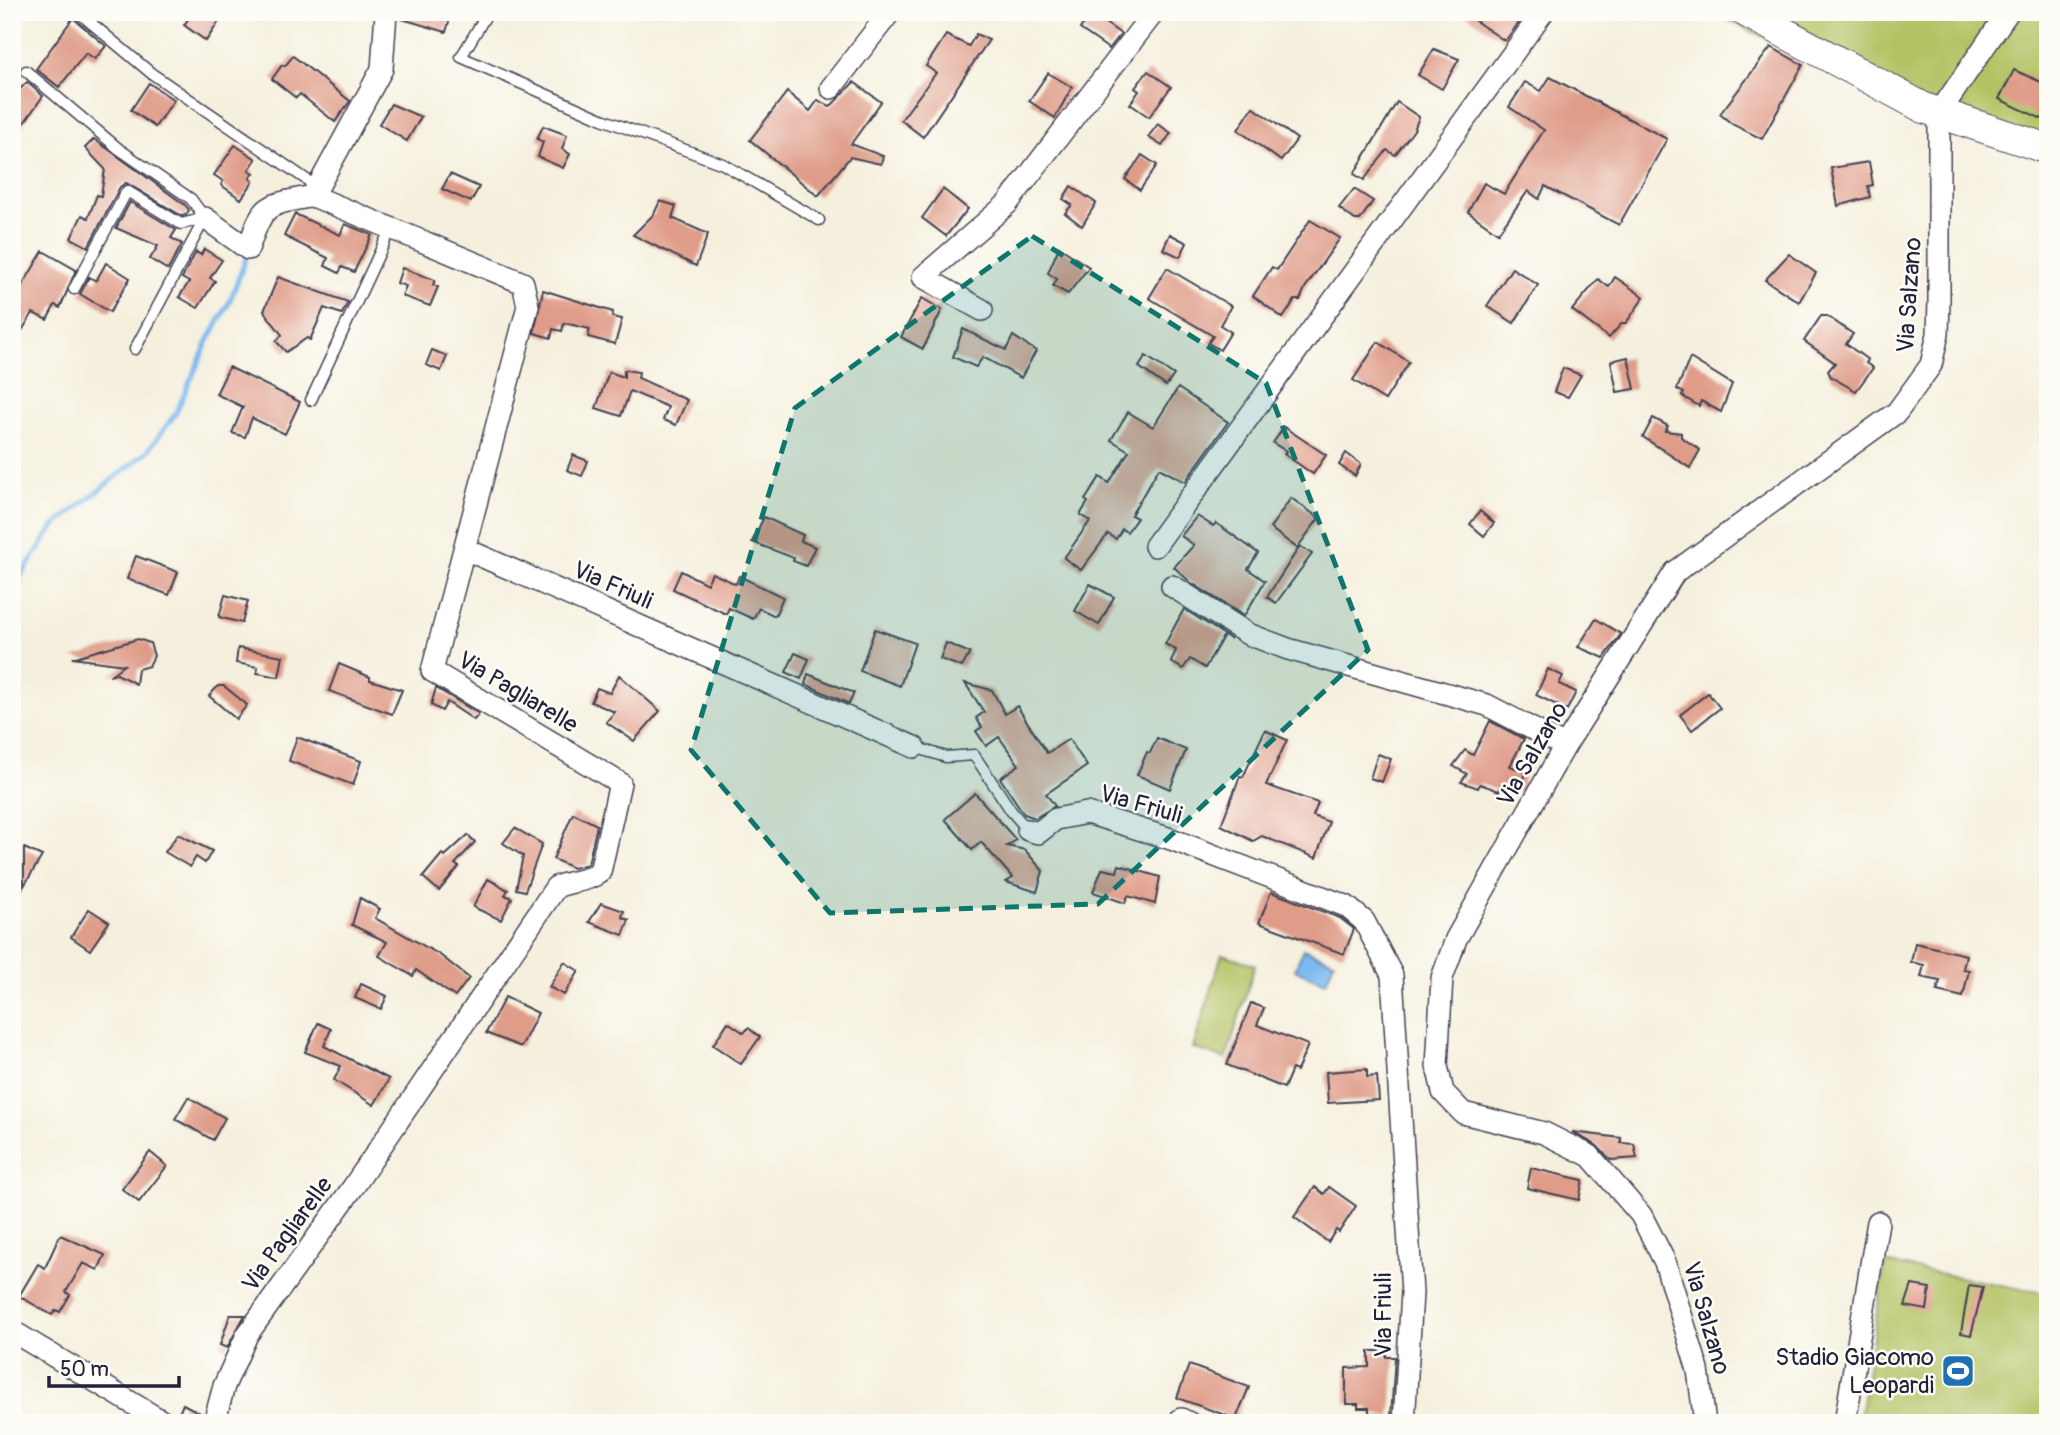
<svg xmlns="http://www.w3.org/2000/svg" width="2060" height="1435" viewBox="0 0 2060 1435" font-family="Pangolin,sans-serif">
  <rect width="100%" height="100%" fill="#fdfcf7"/>
  <filter id="ink" filterUnits="userSpaceOnUse"><feTurbulence type="fractalNoise" baseFrequency=".0143" numOctaves="2"/><feDisplacementMap in="SourceGraphic" scale="14" xChannelSelector="R" yChannelSelector="G"/><feConvolveMatrix kernelMatrix="1 2 1 2 8 2 1 2 1" color-interpolation-filters="sRGB"/></filter>
  <filter id="wash" filterUnits="userSpaceOnUse"><feTurbulence type="fractalNoise" baseFrequency=".00686" numOctaves="4" result="noise"/><feDisplacementMap in="SourceGraphic" scale="28" xChannelSelector="R" yChannelSelector="G"/><feGaussianBlur stdDeviation="1.57" result="paint"/><feColorMatrix in="noise" values="0 0 0 0 0 0 0 0 0 0 0 0 0 0 0 0 0 1.4 0 .05"/><feComposite in="paint" operator="in"/></filter>
  <g filter="url(#wash)">
    <rect width="100%" height="100%" fill="#f5f0de"/>
    <!-- green -->
    <g fill="#b3c264" stroke="#6a7250" stroke-width="2">
      <path d="M1712 12H2048V158L1761 36Z"/>
      <path d="M1222 954 1255 965 1226 1059 1193 1048Z"/>
      <path d="M1885 1263 2048 1294V1423H1859Z"/>
    </g>
    <!-- water -->
    <path fill="#7bb8ee" stroke="#4e6d94" stroke-width="2" d="M1303 949 1334 961 1326 982 1295 970Z"/>
    <g fill="none" stroke-linecap="round" stroke-linejoin="round">
      <!-- stream -->
      <path stroke="#7bb8ee" stroke-width="5" d="M12 589 54 526 147 452 176 413 208 341 230 301 246 258"/>
    </g>
    <g id="blocks">
      <!-- building -->
      <g fill="#df9c89">
        <path d="M193 12H225L206 41 184 25Z"/>
        <path d="M399 12H452L446 32 399 18Z"/>
        <path d="M1462 12H1518L1524 16 1505 41Z"/>
        <path d="M1091 13 1121 34 1109 49 1080 29Z"/>
        <path d="M73 18 106 46 95 59 86 53 59 87 36 69Z"/>
        <path d="M976 34 989 40 923 137 901 120 936 73 926 66 946 35 969 46Z"/>
        <path d="M1771 47 1803 65 1762 139 1732 124 1720 114Z"/>
        <path d="M1434 49 1459 59 1442 89 1418 75Z"/>
        <path d="M293 56 350 101 335 122 300 94 296 98 272 79 282 65 285 66Z"/>
        <path d="M2014 70 2048 85V109L2042 119 1999 99Z"/>
        <path d="M1148 71 1171 87 1149 117 1130 104 1139 91 1135 88Z"/>
        <path d="M1048 73 1072 87 1055 118 1029 101Z"/>
        <path d="M1550 77 1667 139 1619 225 1545 186 1539 199 1528 191 1498 233 1468 212 1484 183 1504 194 1544 130 1509 107 1525 82 1541 91Z"/>
        <path d="M27 82 43 96 12 140V97Z"/>
        <path d="M854 82 881 102 851 144 883 156 881 164 850 157 818 196 750 140 787 92 810 111 818 100 830 107Z"/>
        <path d="M149 83 174 100 155 127 131 110Z"/>
        <path d="M1397 102 1419 117 1414 130 1395 155 1387 150 1364 180 1354 174Z"/>
        <path d="M391 104 421 117 407 141 379 124Z"/>
        <path d="M1253 107 1297 139 1281 161 1238 130Z"/>
        <path d="M1158 124 1171 133 1162 146 1148 137Z"/>
        <path d="M543 126 567 135 562 149 570 154 563 168 538 157 543 142 537 139Z"/>
        <path d="M94 139 185 205 189 210 186 215 182 216 126 183 120 187 88 247 71 238 82 215 88 218 97 195 101 196 105 169 85 148Z"/>
        <path d="M235 145 256 159 249 170 254 173 250 178 253 182 241 199 221 185 223 181 214 175Z"/>
        <path d="M1142 155 1157 165 1140 190 1125 179Z"/>
        <path d="M1869 162 1873 185 1868 186 1870 197 1838 206 1831 168Z"/>
        <path d="M450 174 479 187 471 202 442 189Z"/>
        <path d="M1071 186 1096 203 1082 226 1065 213 1072 205 1063 199Z"/>
        <path d="M943 189 968 209 946 236 922 218Z"/>
        <path d="M1354 189 1373 201 1360 220H1355L1339 208Z"/>
        <path d="M660 201 676 206 672 218 708 234 696 266 633 235 654 214Z"/>
        <path d="M130 202 176 230 171 238 182 244 168 270 150 259 158 246 116 228Z"/>
        <path d="M295 214 340 235 345 224 372 235 354 272 342 267 339 273 325 266 328 258 284 236Z"/>
        <path d="M1310 220 1340 238 1305 288 1300 300H1295L1283 318 1253 296 1272 267 1277 270Z"/>
        <path d="M1170 234 1187 243 1180 257 1163 249Z"/>
        <path d="M1059 247 1089 267 1068 294 1053 286 1057 279 1048 273Z"/>
        <path d="M204 249 222 260 210 278 215 281 198 308 179 297 189 282 182 278 196 252 201 255Z"/>
        <path d="M43 251 76 270 60 308 55 305 47 320 33 313 12 346V303Z"/>
        <path d="M1789 254 1816 273 1799 302 1765 280Z"/>
        <path d="M106 263 130 278 110 312 80 294 89 277 96 281Z"/>
        <path d="M402 268 435 280 433 285 438 287 430 306 402 296 406 286 397 283Z"/>
        <path d="M1167 268 1231 306 1220 325 1231 332 1220 350 1208 343 1213 336 1149 298Z"/>
        <path d="M1512 268 1538 285 1514 323 1487 306Z"/>
        <path d="M278 277 348 302 342 314 324 308 310 340 307 338 286 352 276 341 282 335 264 311Z"/>
        <path d="M1615 277 1644 297 1626 323H1622L1609 338 1572 310 1598 279 1609 287Z"/>
        <path d="M543 290 613 312 612 317 622 319 615 344 588 337 590 329 564 323 562 331 553 329 551 338 534 333Z"/>
        <path d="M922 298 942 310 923 349 901 337Z"/>
        <path d="M1821 316H1827L1853 334 1846 344 1868 360 1866 363 1873 368 1856 391 1831 377 1828 371 1835 363 1804 341Z"/>
        <path d="M963 329 1006 350 1013 336 1036 351 1021 378 983 357 976 367 953 357Z"/>
        <path d="M1378 342 1409 362 1385 400 1353 380Z"/>
        <path d="M432 350 447 356 441 371 426 365Z"/>
        <path d="M1146 356 1174 375 1166 386 1139 367Z"/>
        <path d="M1628 357 1635 389 1617 392 1611 361Z"/>
        <path d="M1690 358 1732 384 1721 412 1701 401 1699 406 1682 396 1684 393 1677 389Z"/>
        <path d="M229 367 300 402 285 434 252 418 245 437 232 433 243 407 216 394Z"/>
        <path d="M1563 368 1581 375 1568 397 1554 392Z"/>
        <path d="M624 370 639 372 638 378 687 400 676 425 663 420 668 407 630 391 621 416 596 408 609 372 624 377Z"/>
        <path d="M1178 388 1228 422 1185 482 1159 468 1131 515 1137 518 1127 532 1122 529 1116 539 1108 534 1081 570 1064 558 1090 521 1080 515 1088 502 1085 500 1100 477 1109 483 1129 451 1111 440 1128 412 1153 427Z"/>
        <path d="M1653 418 1668 426 1665 431 1681 433V437L1700 450 1690 468 1643 437Z"/>
        <path d="M1284 427 1326 455 1313 474 1284 454 1286 451 1273 443Z"/>
        <path d="M1346 453 1361 464 1355 476 1339 465Z"/>
        <path d="M573 455 588 461 582 476 567 470Z"/>
        <path d="M1291 498 1319 518 1297 548 1270 528Z"/>
        <path d="M1480 511 1494 523 1484 536 1470 524Z"/>
        <path d="M1197 516 1213 526 1216 523 1258 553 1248 569 1265 581 1244 616 1190 582 1174 567 1194 545 1181 536Z"/>
        <path d="M764 517 803 535 801 541 815 547 806 566 793 561 794 558 752 542Z"/>
        <path d="M1300 546 1312 554 1276 603 1267 597Z"/>
        <path d="M136 556 178 572 169 595 127 579Z"/>
        <path d="M681 571 707 584 712 573 736 584 739 576 783 597 775 616 759 608 753 619 729 608 726 614 673 589Z"/>
        <path d="M1090 584 1114 597 1099 625 1075 611Z"/>
        <path d="M225 595 248 601 242 623 219 617Z"/>
        <path d="M1184 609 1231 639 1224 635 1205 668 1190 659 1183 669 1171 662 1176 650 1165 644Z"/>
        <path d="M1596 619 1621 634 1604 658 1578 647Z"/>
        <path d="M875 629 915 643 900 686 860 671Z"/>
        <path d="M138 639 150 643 154 656 149 666 138 669 136 684 117 674 109 676 124 665 72 658Z"/>
        <path d="M946 643 970 653 962 667 940 659Z"/>
        <path d="M238 648 283 656 279 677 257 673 258 667 236 663Z"/>
        <path d="M795 653 809 659 801 679 786 672Z"/>
        <path d="M339 664 370 677V680L402 690 392 714 329 691Z"/>
        <path d="M1548 669 1563 676 1559 684 1576 692 1567 710 1536 695Z"/>
        <path d="M808 674 854 693 849 704 805 684Z"/>
        <path d="M619 675 660 711 634 741 606 722 615 712 591 702 597 688 610 693Z"/>
        <path d="M965 683 992 690 1005 714 1017 706 1047 753 1069 739 1087 766 1046 794 1055 806 1035 818 1024 814 1000 778 1019 765 999 737 986 746 976 731 982 727 976 718 984 712Z"/>
        <path d="M218 686H224L247 705 236 719 209 696Z"/>
        <path d="M436 688 479 714 474 720 447 702 442 711 431 705Z"/>
        <path d="M1708 693 1720 708 1692 730 1680 715Z"/>
        <path d="M1490 721 1524 739 1510 766 1526 772 1520 791 1501 785 1499 791 1480 784 1478 788 1461 782 1467 774 1453 766 1465 750 1473 755Z"/>
        <path d="M1265 730 1287 740 1266 785 1318 803 1313 816 1329 822 1316 858 1262 836 1253 841 1221 825 1240 776 1243 777Z"/>
        <path d="M297 737 361 761 353 785 289 761Z"/>
        <path d="M1157 738 1186 750 1170 789 1137 775 1147 752 1150 753Z"/>
        <path d="M1378 754 1391 759 1382 782 1370 778Z"/>
        <path d="M975 793 1016 840 1007 846 1025 850 1043 871 1037 892 1006 882 1013 878 981 842 972 850 945 819Z"/>
        <path d="M573 813 597 825 588 864 573 868 553 859Z"/>
        <path d="M515 828 542 844 525 891 516 889 523 856 503 843Z"/>
        <path d="M178 834 212 851 205 863 196 857 190 867 165 852Z"/>
        <path d="M468 835 475 842 455 864 459 867 439 891 423 877 442 854 445 856Z"/>
        <path d="M24 848 42 856 24 886Z"/>
        <path d="M1119 865 1160 877 1155 904 1128 896 1125 903 1093 892 1102 869 1117 872Z"/>
        <path d="M488 879 508 890 505 895 512 898 501 920 473 907Z"/>
        <path d="M1271 892 1340 918 1354 929 1344 954 1259 923Z"/>
        <path d="M360 898 380 909 375 918 440 955 469 978 455 997 416 970 413 976 379 956 387 942 352 925Z"/>
        <path d="M601 903 624 911 622 917 629 920 623 935 589 922Z"/>
        <path d="M89 909 109 922 90 950 71 937Z"/>
        <path d="M1915 943 1966 955 1963 969 1969 970 1963 997 1937 991 1940 981 1921 977 1924 965 1911 962Z"/>
        <path d="M564 962 579 971 564 995 549 987Z"/>
        <path d="M361 984 387 996 381 1009 355 998Z"/>
        <path d="M505 997 538 1013 521 1047 486 1033Z"/>
        <path d="M1251 1003 1264 1008 1257 1025 1308 1045 1297 1071 1292 1069 1284 1088 1227 1065Z"/>
        <path d="M728 1022 744 1033 748 1028 760 1037 741 1064 713 1045Z"/>
        <path d="M318 1023 331 1029 324 1046 389 1079 374 1105 334 1080 341 1066 305 1052Z"/>
        <path d="M1367 1069V1077L1377 1076 1379 1100 1328 1103 1326 1072Z"/>
        <path d="M188 1097 225 1118 213 1140 175 1119Z"/>
        <path d="M1572 1132 1621 1138V1143L1634 1144 1637 1158 1611 1160 1596 1145Z"/>
        <path d="M150 1152 167 1166 139 1202 122 1189Z"/>
        <path d="M1531 1168 1583 1180 1579 1200 1527 1188Z"/>
        <path d="M1315 1187 1324 1194 1329 1187 1356 1206 1339 1232 1336 1230 1328 1242 1294 1217Z"/>
        <path d="M60 1235 105 1255 98 1270 83 1263 66 1292 70 1295 60 1312 56 1310 52 1315 19 1296 38 1264 45 1268Z"/>
        <path d="M1912 1285 1930 1288 1927 1310 1905 1306Z"/>
        <path d="M1969 1285 1983 1287 1971 1335 1961 1333Z"/>
        <path d="M230 1315H245L227 1348 220 1345Z"/>
        <path d="M1369 1351H1386V1357H1395L1391 1417 1369 1413V1408H1358V1404H1346V1368L1369 1367Z"/>
        <path d="M1189 1365 1249 1387 1236 1419 1177 1398Z"/>
        <path d="M183 1404 200 1413 195 1423 177 1418Z"/>
      </g>
    </g>
  </g>
  <g filter="url(#ink)">
    <use href="#blocks" fill-opacity="0" stroke="#424153" stroke-width="2"/>
    <g fill="none" stroke-linecap="round" stroke-linejoin="round">
      <defs>
        <g id="lane">
          <path d="M78 12 151 73 310 182 312 192"/>
          <path d="M488 12 461 57 602 119 723 164 819 220"/>
          <path d="M26 71 119 149 191 199 205 218"/>
          <path d="M74 289 127 191 181 224 205 218"/>
          <path d="M135 349 205 218"/>
          <path d="M311 400 391 228"/>
          <path d="M914 747 946 757 974 755 1012 812 1028 830"/>
        </g>
        <g id="street">
          <path d="M831 88 890 12"/>
          <path d="M313 196 382 69 386 12"/>
          <path d="M205 218 248 249C264 201 266 206 313 196"/>
          <path d="M982 310 923 277 1007 204 1154 12"/>
          <path d="M1155 546 1543 12"/>
          <path d="M465 549 914 747"/>
          <path d="M1172 586 1248 634 1288 649 1487 705 1565 746"/>
          <path d="M1028 830 1038 833 1056 819 1087 813 1171 839 1346 906 1364 921 1392 975 1412 1293 1404 1423"/>
          <path d="M12 1331 165 1423"/>
          <path d="M1181 1419 1189 1423"/>
          <path d="M214 1423 224 1386 247 1335 354 1186 556 887C572 880 587 882 600 872L620 783 432 671 528 306 523 283 313 196"/>
          <path d="M1705 1423 1698 1370 1665 1262 1641 1215 1590 1156 1544 1133 1463 1113 1443 1092 1437 1066 1442 978 1456 939 1565 746 1675 572 1897 412 1931 365 1938 334 1939 301V113L2008 12"/>
          <path d="M1845 1423 1878 1222"/>
        </g>
        <path id="secondary" d="M1746 12 1924 108 2048 149"/>
      </defs>
      <!-- lane casing -->
      <use href="#lane" stroke="#424153" stroke-width="13"/>
      <!-- street casing -->
      <use href="#street" stroke="#424153" stroke-width="24"/>
      <!-- secondary casing -->
      <use href="#secondary" stroke="#424153" stroke-width="32"/>
      <!-- lane -->
      <use href="#lane" stroke="#fff" stroke-width="10"/>
      <!-- street -->
      <use href="#street" stroke="#fff" stroke-width="21"/>
      <!-- secondary -->
      <use href="#secondary" stroke="#fff" stroke-width="30"/>
    </g>
  </g>
  <!-- marked area -->
  <path fill="#0f766e" fill-opacity="0.2" stroke="#0f766e" stroke-width="5" stroke-dasharray="14 9" stroke-linejoin="round" d="M1032 236 1266 383 1368 650 1098 904 830 913 691 750 795 408Z"/>
  <!-- icons -->
  <defs>
    <symbol id="stadium-square" viewBox="-11 -11 22 22"><rect x="-9" y="-9" width="18" height="18" rx="4" fill="#1f6fb2" stroke="#fdfcf7"/><path d="M0-5a6.5 5 0 1 0 0 10a6.5 5 0 1 0 0-10ZM-3.5-1.8h7v3.6h-7Z" fill="#fff"/></symbol>
  </defs>
  <g fill-rule="evenodd">
    <use href="#stadium-square" x="1939" y="1352" width="38" height="38"/>
  </g>
  <g text-anchor="middle" stroke-width="5" stroke-linejoin="round" paint-order="stroke">
    <!-- street labels -->
    <g font-size="24" fill="#22223b" stroke="#fdfcf7">
      <text transform="translate(1909 295) rotate(-86)" y="8">Via Salzano</text>
      <text transform="translate(613 585) rotate(24)" y="8">Via Friuli</text>
      <text transform="translate(518 692) rotate(31)" y="8">Via Pagliarelle</text>
      <text transform="translate(1532 754) rotate(-60)" y="8">Via Salzano</text>
      <text transform="translate(1141 804) rotate(16)" y="8">Via Friuli</text>
      <text transform="translate(287 1234) rotate(-54)" y="8">Via Pagliarelle</text>
      <text transform="translate(1383 1315) rotate(-90)" y="8">Via Friuli</text>
      <text transform="translate(1707 1318) rotate(74)" y="8">Via Salzano</text>
    </g>
    <!-- poi labels -->
    <g font-size="24" fill="#22223b" stroke="#fdfcf7" text-anchor="end">
      <text x="1934" y="1365">Stadio Giacomo<tspan x="1934" dy="28">Leopardi</tspan></text>
    </g>
  </g>
  <!-- margin -->
  <rect width="2060" height="1435" fill="none" stroke="#fdfcf7" stroke-width="42"/>
  <!-- scale -->
  <path d="M49 1376v10h130v-10" fill="none" stroke="#22223b" stroke-width="3.5"/>
  <text x="60" y="1376" font-size="21" fill="#22223b" stroke="#fdfcf7" stroke-width="5" paint-order="stroke">50 m</text>
</svg>
